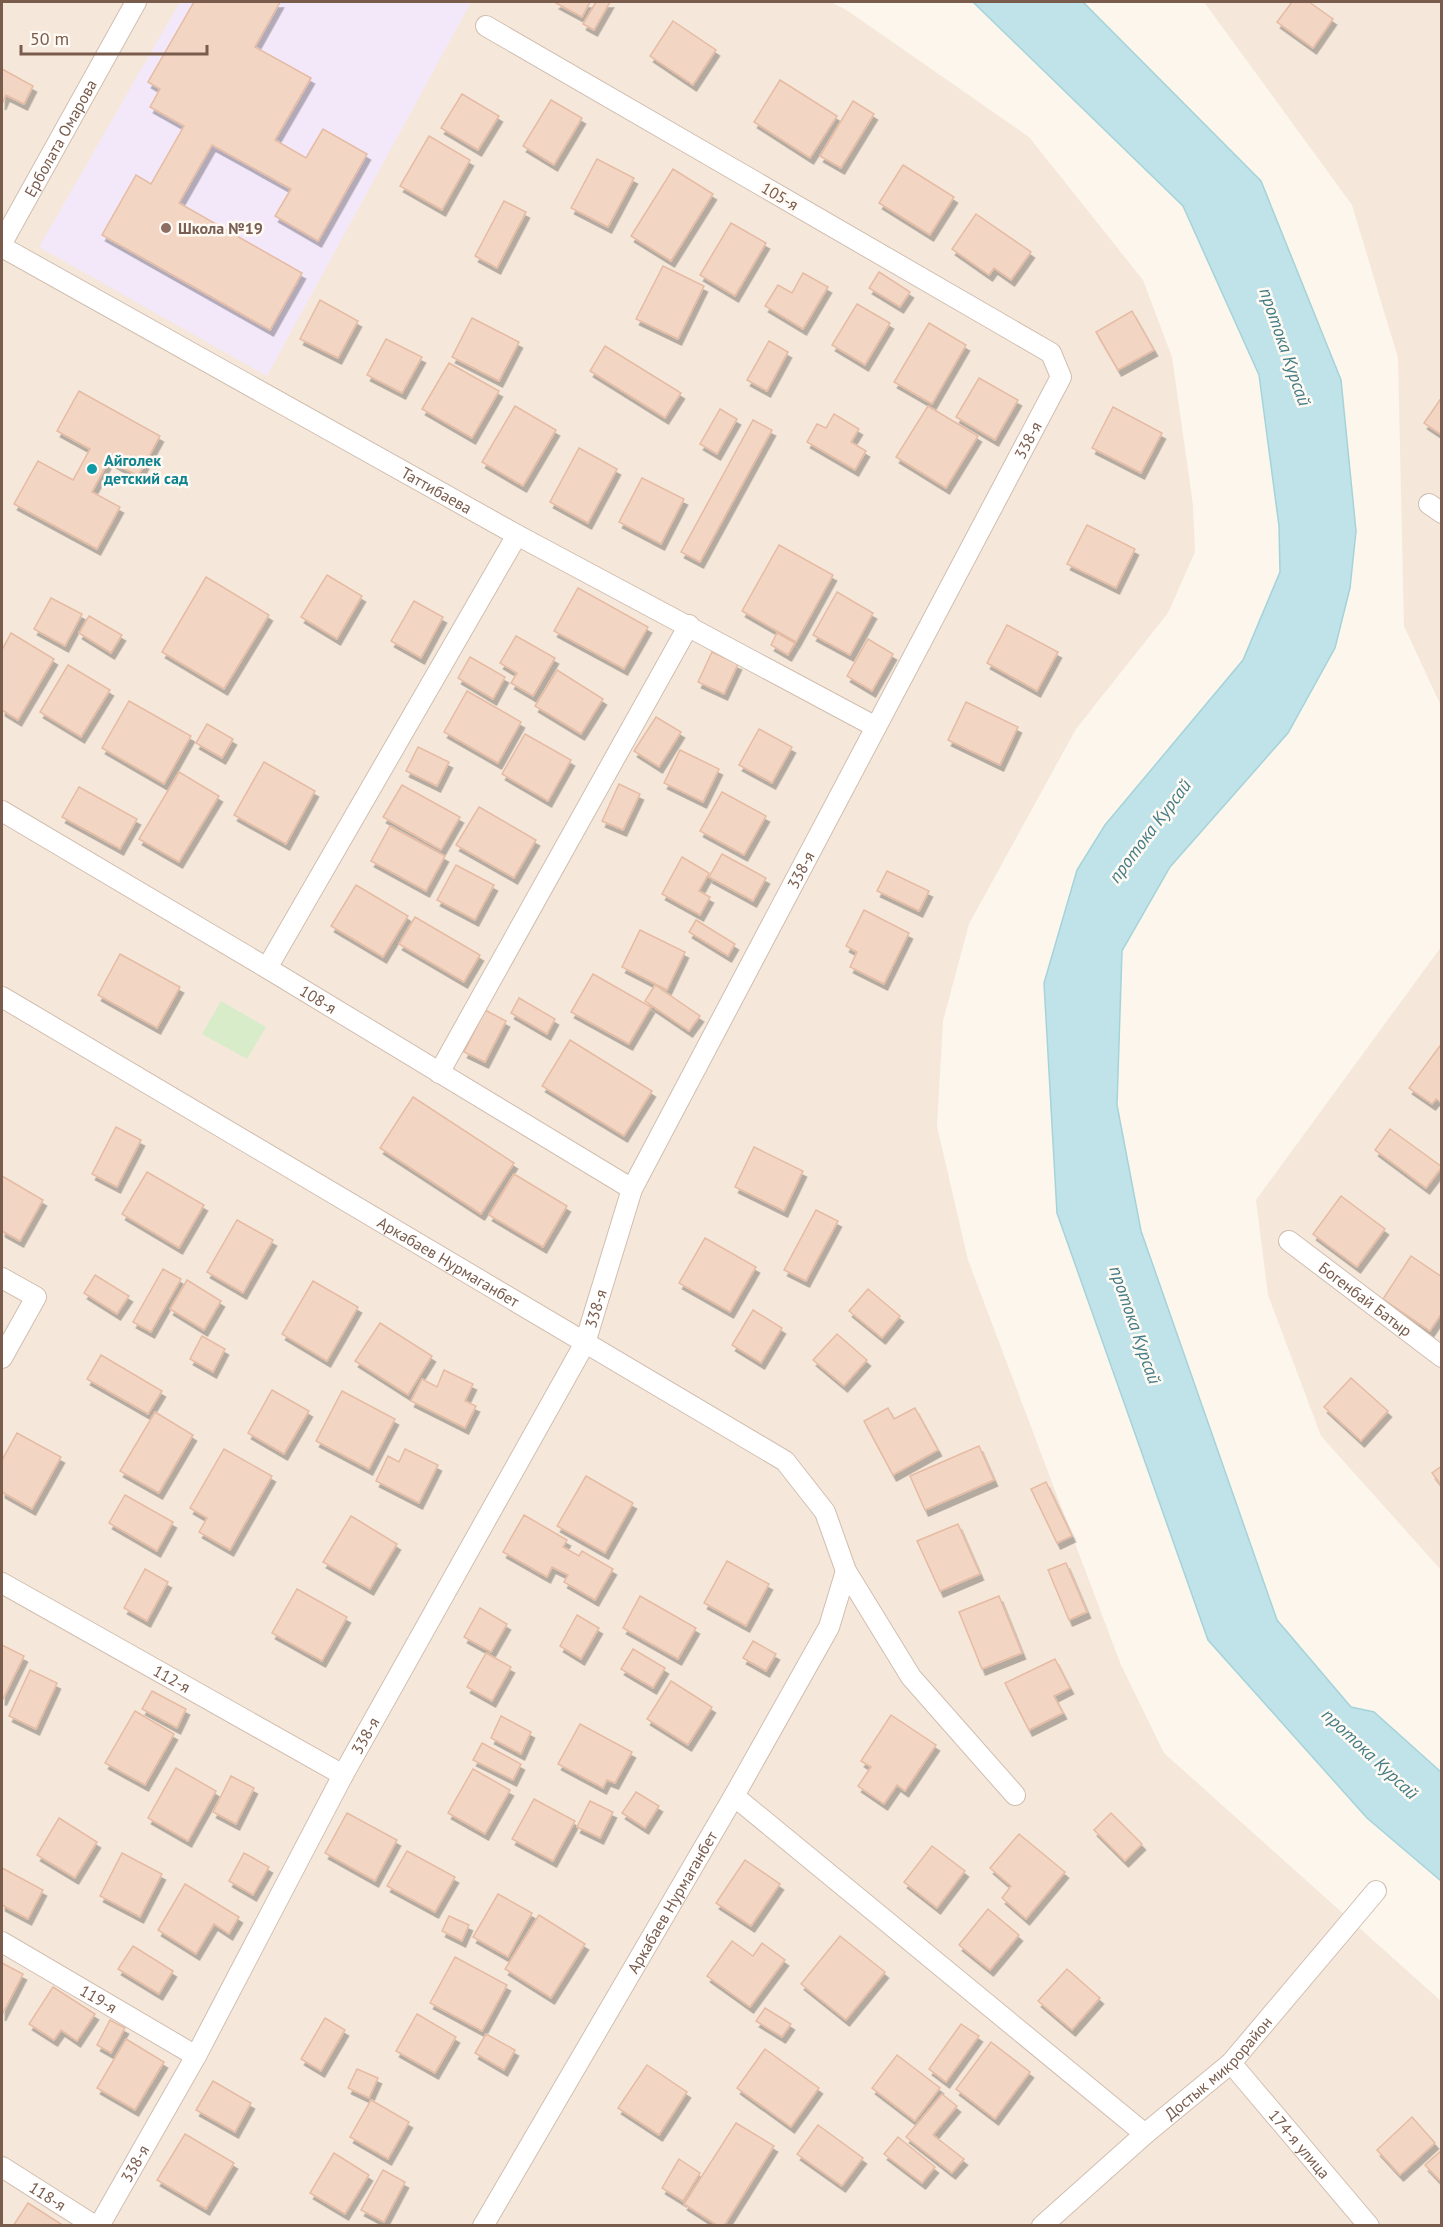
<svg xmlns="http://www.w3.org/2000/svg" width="1443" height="2227" viewBox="0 0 1443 2227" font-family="'PT Sans',sans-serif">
  <defs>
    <filter id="shadow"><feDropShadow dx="3.5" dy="6" stdDeviation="0" flood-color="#0004"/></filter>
  </defs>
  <rect width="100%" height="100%" fill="#fdf6ec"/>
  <!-- residential -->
  <g fill="#f5e8da">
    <path d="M2 2H831L848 11 1029 137 1143 280 1172 357 1193 505 1195 552 1168 613 1076 729 969 924 943 1021 937 1126 968 1260 1121 1665 1164 1753 1441 2001V2225L2 2226Z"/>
    <path d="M1204 2H1441V706L1404 626 1398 358 1352 205Z"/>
    <path d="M1441 947V1570L1321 1436 1268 1295 1256 1200Z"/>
  </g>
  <!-- education -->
  <path fill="#f3e8fa" d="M180 2H471L267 376 39 247Z"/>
  <!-- green -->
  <path fill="#d8ecc9" d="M221 1001 266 1027 247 1059 202 1034Z"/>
  <!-- water -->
  <path fill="#bfe3e8" stroke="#a5d3da" stroke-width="1.5" d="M973 2H1083L1261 181 1341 380 1356 531 1350 588 1335 648 1288 733 1170 867 1122 951 1117 1105 1141 1231 1277 1620 1351 1707 1374 1712 1441 1772V1881L1367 1818 1208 1640 1057 1213 1044 983 1077 870 1105 825 1243 660 1280 572 1279 526 1259 375 1183 206Z"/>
  <!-- building -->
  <g fill="#f3d5c3" stroke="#e6bba3" stroke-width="1.5" filter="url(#shadow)">
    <path d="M194 2H280L255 47 311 78 275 140 306 158 323 129 367 154 318 241 275 216 291 189 212 145 179 203 302 273 270 330 102 235 136 175 151 184 184 126 150 107 160 89 148 82Z"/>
    <path d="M557 2H590L582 17 556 3Z"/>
    <path d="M596 2H610L594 30 583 24Z"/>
    <path d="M1292 2H1309L1333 19 1313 48 1277 22Z"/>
    <path d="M673 21 716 50 693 85 650 56Z"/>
    <path d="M2 69 33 86 24 104 6 95 2 104Z"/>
    <path d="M780 80 837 116 810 158 754 122Z"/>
    <path d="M462 94 499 116 478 150 441 128Z"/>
    <path d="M551 100 582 118 554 165 523 146Z"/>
    <path d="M853 101 874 114 841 168 820 156Z"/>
    <path d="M429 136 470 160 442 210 400 186Z"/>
    <path d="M597 159 634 178 608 227 571 208Z"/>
    <path d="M903 165 954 197 930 235 879 203Z"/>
    <path d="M673 169 713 194 671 261 631 236Z"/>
    <path d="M504 201 526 212 497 268 475 256Z"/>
    <path d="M976 214 1031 252 1011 280 994 268 989 275 952 249Z"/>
    <path d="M731 223 766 243 735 296 700 275Z"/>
    <path d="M663 266 704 286 678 339 636 319Z"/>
    <path d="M879 272 910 292 900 307 869 288Z"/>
    <path d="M803 273 828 287 803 329 765 306 778 285 792 293Z"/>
    <path d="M320 300 358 321 338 358 300 339Z"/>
    <path d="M857 304 890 323 865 365 832 345Z"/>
    <path d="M1132 311 1154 350 1118 370 1096 332Z"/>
    <path d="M472 318 519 342 499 381 452 357Z"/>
    <path d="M929 323 966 345 932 404 894 382Z"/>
    <path d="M386 339 422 357 402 393 367 375Z"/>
    <path d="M769 341 788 352 767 391 747 380Z"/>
    <path d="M605 346 681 393 665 418 590 371Z"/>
    <path d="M449 363 499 391 472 438 422 409Z"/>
    <path d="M979 378 1018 400 995 440 956 417Z"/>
    <path d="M79 391 160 436 138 476 109 460 92 492 120 507 97 549 14 504 38 461 73 480 90 449 57 431Z"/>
    <path d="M1442 397V435L1424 423Z"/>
    <path d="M515 406 556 430 523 486 482 462Z"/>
    <path d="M928 406 978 436 946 488 896 457Z"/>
    <path d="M1113 407 1162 433 1141 473 1092 448Z"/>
    <path d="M720 409 737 419 717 454 700 444Z"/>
    <path d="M834 414 859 429 851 442 866 451 855 470 807 442 817 424 826 428Z"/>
    <path d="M753 420 772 430 700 562 681 552Z"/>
    <path d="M579 448 617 469 588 523 550 502Z"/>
    <path d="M642 478 684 499 661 544 619 522Z"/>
    <path d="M1087 525 1135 549 1116 588 1067 564Z"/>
    <path d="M779 545 833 575 796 642 742 611Z"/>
    <path d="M327 575 362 596 337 639 301 617Z"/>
    <path d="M206 577 269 615 224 689 162 652Z"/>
    <path d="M578 588 648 627 624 669 554 631Z"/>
    <path d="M837 592 873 613 850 655 813 635Z"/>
    <path d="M51 598 82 614 65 646 34 629Z"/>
    <path d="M414 601 443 617 421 658 391 641Z"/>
    <path d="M89 616 122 635 111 653 79 633Z"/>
    <path d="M1007 625 1058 652 1037 691 987 663Z"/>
    <path d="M11 633 54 659 18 720 2 710V650Z"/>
    <path d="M777 633 795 643 788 655 771 645Z"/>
    <path d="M516 636 555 658 533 696 511 683 517 673 500 663Z"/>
    <path d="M868 639 893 654 872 691 847 676Z"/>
    <path d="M712 652 738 664 724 694 698 682Z"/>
    <path d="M470 657 505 677 493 699 458 678Z"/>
    <path d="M68 665 110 690 81 737 40 712Z"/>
    <path d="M557 670 603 699 581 734 535 706Z"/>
    <path d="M467 691 521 722 498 763 444 732Z"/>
    <path d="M129 701 191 736 164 784 102 748Z"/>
    <path d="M966 702 1018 727 1000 765 948 740Z"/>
    <path d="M656 717 681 732 659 767 634 751Z"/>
    <path d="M207 724 233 739 222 758 196 743Z"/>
    <path d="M759 729 792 747 772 783 739 765Z"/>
    <path d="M525 734 571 760 548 801 502 774Z"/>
    <path d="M418 747 449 762 437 786 406 771Z"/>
    <path d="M680 750 719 769 703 802 664 783Z"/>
    <path d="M264 762 315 791 286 844 234 815Z"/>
    <path d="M179 772 219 796 179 862 139 839Z"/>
    <path d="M619 784 640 794 623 830 602 821Z"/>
    <path d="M402 785 460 817 441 850 383 817Z"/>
    <path d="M79 787 137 819 120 849 62 817Z"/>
    <path d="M722 792 766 816 744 855 700 831Z"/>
    <path d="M479 807 536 840 514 878 456 845Z"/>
    <path d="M390 826 445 856 426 891 371 861Z"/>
    <path d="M722 854 766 878 753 901 709 877Z"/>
    <path d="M682 857 709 873 699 891 710 897 700 915 662 894Z"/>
    <path d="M456 865 494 885 475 920 437 900Z"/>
    <path d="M887 871 929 891 919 911 877 891Z"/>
    <path d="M356 885 408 916 383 957 331 926Z"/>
    <path d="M864 910 909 933 884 984 850 967 857 952 846 946Z"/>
    <path d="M415 917 480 955 464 982 399 944Z"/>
    <path d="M696 920 735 944 728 956 689 932Z"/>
    <path d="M640 930 685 952 667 990 622 967Z"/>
    <path d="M120 954 180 987 157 1028 98 995Z"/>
    <path d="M593 974 651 1007 629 1044 571 1012Z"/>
    <path d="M655 985 700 1016 689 1031 645 1001Z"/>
    <path d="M519 998 555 1019 547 1034 511 1013Z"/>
    <path d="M485 1010 506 1021 485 1062 464 1052Z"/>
    <path d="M570 1040 652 1091 624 1136 542 1086Z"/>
    <path d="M1442 1043V1103L1436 1099 1432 1104 1409 1088Z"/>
    <path d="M413 1097 514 1163 481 1214 380 1148Z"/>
    <path d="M116 1127 141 1140 117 1187 92 1174Z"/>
    <path d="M1390 1129 1442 1167 1426 1188 1375 1150Z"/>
    <path d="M754 1147 803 1171 784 1211 735 1187Z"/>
    <path d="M147 1172 204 1205 179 1248 122 1214Z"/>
    <path d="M514 1174 567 1206 543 1247 489 1215Z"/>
    <path d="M2 1176 43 1200 20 1241 2 1231Z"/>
    <path d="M1341 1196 1385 1229 1357 1267 1313 1234Z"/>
    <path d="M816 1210 838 1221 806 1281 784 1270Z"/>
    <path d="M237 1220 273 1240 243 1293 207 1272Z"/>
    <path d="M705 1238 756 1267 730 1312 679 1283Z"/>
    <path d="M1411 1256 1442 1277V1313L1430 1331 1383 1299Z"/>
    <path d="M163 1269 181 1279 151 1332 133 1322Z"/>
    <path d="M95 1275 129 1296 117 1314 84 1293Z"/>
    <path d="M187 1280 221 1301 204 1330 170 1309Z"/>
    <path d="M313 1281 358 1307 327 1361 282 1334Z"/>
    <path d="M868 1289 900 1316 882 1338 849 1311Z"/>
    <path d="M753 1310 782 1328 761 1363 732 1345Z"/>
    <path d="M380 1323 432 1356 408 1395 355 1361Z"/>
    <path d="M837 1334 867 1360 844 1386 813 1360Z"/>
    <path d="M202 1336 225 1349 213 1372 190 1359Z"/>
    <path d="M101 1355 162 1391 148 1414 87 1379Z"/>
    <path d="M444 1370 473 1384 465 1401 476 1406 465 1428 411 1401 422 1379 437 1387Z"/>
    <path d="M1351 1378 1388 1411 1361 1441 1324 1407Z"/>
    <path d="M272 1390 309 1411 284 1454 248 1433Z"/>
    <path d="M342 1391 395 1419 369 1469 316 1441Z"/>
    <path d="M888 1408 894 1419 915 1408 938 1450 893 1475 864 1421Z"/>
    <path d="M155 1412 193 1435 159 1493 120 1471Z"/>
    <path d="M17 1433 61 1457 32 1509 2 1492V1460Z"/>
    <path d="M979 1446 994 1480 925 1510 910 1476Z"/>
    <path d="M224 1449 272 1476 230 1550 199 1532 207 1518 190 1508Z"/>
    <path d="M405 1449 438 1465 419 1503 376 1481 388 1456 399 1462Z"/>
    <path d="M1442 1466V1486L1432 1473Z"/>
    <path d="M586 1476 633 1503 605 1553 557 1526Z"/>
    <path d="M1046 1482 1072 1536 1057 1543 1031 1489Z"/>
    <path d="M125 1495 173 1522 157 1551 109 1523Z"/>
    <path d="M524 1515 567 1540 563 1547 579 1556 582 1551 613 1569 595 1600 564 1582 568 1575 552 1567 547 1577 503 1552Z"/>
    <path d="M351 1516 397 1544 370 1589 323 1562Z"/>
    <path d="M958 1524 980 1574 940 1591 917 1541Z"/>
    <path d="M727 1561 769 1584 746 1626 704 1603Z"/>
    <path d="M1066 1563 1087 1612 1069 1620 1048 1570Z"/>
    <path d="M145 1569 168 1582 147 1621 124 1608Z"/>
    <path d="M297 1589 347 1617 322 1661 272 1633Z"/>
    <path d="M640 1596 696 1628 678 1659 623 1628Z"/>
    <path d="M999 1596 1022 1653 982 1669 959 1612Z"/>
    <path d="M480 1608 507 1624 491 1652 464 1637Z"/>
    <path d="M577 1615 599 1628 581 1659 560 1646Z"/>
    <path d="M753 1641 776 1654 766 1671 743 1658Z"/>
    <path d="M2 1645 24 1656 3 1699H2Z"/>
    <path d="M633 1649 665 1668 653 1688 621 1669Z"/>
    <path d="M486 1653 511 1667 492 1701 467 1687Z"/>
    <path d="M1055 1659 1070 1688 1054 1696 1063 1713 1029 1730 1005 1683Z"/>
    <path d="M30 1670 57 1683 36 1729 9 1716Z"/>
    <path d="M671 1681 712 1707 688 1745 647 1719Z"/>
    <path d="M152 1691 186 1709 177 1728 142 1709Z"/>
    <path d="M135 1711 174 1734 145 1785 105 1763Z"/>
    <path d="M891 1715 936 1745 905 1791 897 1785 884 1804 858 1786 871 1767 861 1761Z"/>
    <path d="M501 1716 531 1732 521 1754 491 1738Z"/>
    <path d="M580 1724 632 1752 615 1783 607 1780 603 1788 558 1764Z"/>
    <path d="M482 1743 521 1764 513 1780 473 1760Z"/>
    <path d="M176 1768 216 1791 188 1841 148 1818Z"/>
    <path d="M473 1769 510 1790 485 1834 448 1813Z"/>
    <path d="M231 1776 254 1788 236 1824 213 1812Z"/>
    <path d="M636 1792 659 1806 645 1828 622 1813Z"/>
    <path d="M534 1799 575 1821 553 1861 512 1839Z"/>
    <path d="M590 1801 613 1812 600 1838 577 1827Z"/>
    <path d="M347 1813 397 1840 375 1881 325 1853Z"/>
    <path d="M1111 1813 1142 1844 1125 1861 1094 1830Z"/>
    <path d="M59 1818 97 1842 75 1878 37 1855Z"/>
    <path d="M1019 1834 1065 1872 1026 1919 1002 1898 1011 1886 990 1868Z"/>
    <path d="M932 1846 965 1871 937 1908 904 1882Z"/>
    <path d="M407 1851 455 1877 435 1912 387 1886Z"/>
    <path d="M122 1853 162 1874 140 1917 100 1896Z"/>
    <path d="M244 1853 269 1867 253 1895 229 1881Z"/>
    <path d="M745 1860 780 1884 751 1926 716 1903Z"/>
    <path d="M2 1868 43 1890 28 1919 2 1905Z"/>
    <path d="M185 1884 239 1917 229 1934 214 1924 196 1954 158 1930Z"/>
    <path d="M498 1894 532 1913 508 1957 473 1937Z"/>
    <path d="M988 1909 1019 1935 990 1970 959 1945Z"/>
    <path d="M539 1915 585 1944 551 1998 505 1969Z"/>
    <path d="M449 1916 469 1925 462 1941 442 1931Z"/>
    <path d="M840 1936 885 1972 846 2020 801 1984Z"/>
    <path d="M732 1941 753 1956 762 1943 785 1960 750 2007 707 1976Z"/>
    <path d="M133 1946 173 1971 159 1994 118 1969Z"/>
    <path d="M455 1957 507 1985 482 2031 430 2003Z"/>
    <path d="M2 1963 23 1974 2 2015Z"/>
    <path d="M1067 1969 1100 1998 1072 2030 1038 2001Z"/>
    <path d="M53 1987 95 2014 77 2041 61 2030 54 2040 29 2024Z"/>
    <path d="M765 2008 791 2024 782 2037 756 2021Z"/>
    <path d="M417 2014 456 2037 435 2073 396 2051Z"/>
    <path d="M325 2018 345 2030 321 2071 301 2059Z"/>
    <path d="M110 2020 125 2028 111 2053 97 2045Z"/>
    <path d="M961 2024 979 2036 946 2082 929 2069Z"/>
    <path d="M486 2034 515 2050 504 2070 475 2053Z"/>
    <path d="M126 2039 164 2062 135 2110 97 2088Z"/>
    <path d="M991 2042 1030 2072 995 2119 956 2089Z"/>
    <path d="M765 2049 819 2088 791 2127 737 2088Z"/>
    <path d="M897 2055 940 2088 915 2121 872 2088Z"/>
    <path d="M647 2065 687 2092 659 2135 618 2108Z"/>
    <path d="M357 2069 378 2078 369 2098 348 2088Z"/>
    <path d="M213 2081 251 2103 235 2132 196 2110Z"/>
    <path d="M942 2094 957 2106 933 2135 964 2159 952 2173 906 2137Z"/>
    <path d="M371 2100 409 2122 388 2159 350 2137Z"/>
    <path d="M1412 2117 1435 2143 1400 2175 1377 2150Z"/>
    <path d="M736 2123 774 2146 724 2226H718L684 2204Z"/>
    <path d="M818 2125 863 2158 842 2186 797 2154Z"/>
    <path d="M185 2134 234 2163 206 2209 157 2180Z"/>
    <path d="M898 2137 935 2167 922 2183 884 2154Z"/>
    <path d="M1442 2150V2183L1425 2165Z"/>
    <path d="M334 2153 369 2175 345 2214 310 2193Z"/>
    <path d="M679 2159 700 2173 683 2201 662 2188Z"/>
    <path d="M383 2170 405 2182 384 2222 361 2210Z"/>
    <path d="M28 2203 64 2226H13Z"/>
  </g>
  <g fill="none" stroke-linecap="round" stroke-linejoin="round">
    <defs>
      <g id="street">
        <path id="s1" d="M2 243 136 2"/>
        <path id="s2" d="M2 247 517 535 876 727"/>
        <path d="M1429 504 1442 513"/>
        <path id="s3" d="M2 811 267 968 632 1189"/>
        <path d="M267 968 517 535"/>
        <path id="s4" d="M2 997 785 1461 825 1512 846 1571 911 1677 1015 1795"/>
        <path d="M439 1073 689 625"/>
        <path id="s5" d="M1289 1241 1442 1357"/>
        <path d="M2 1278 36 1297 2 1358"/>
        <path id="s6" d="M2 1583 343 1775"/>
        <path d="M734 1796 1145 2134"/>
        <path id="s7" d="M2 1942 196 2056"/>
        <path id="s8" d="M1231 2063 1369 2226"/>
        <path id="s9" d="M2 2167 95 2226"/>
        <path id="s10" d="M99 2226 196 2056 343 1775 585 1343 632 1189 1061 377 1051 353 486 26"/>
        <path id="s11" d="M483 2226 734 1796 829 1627 846 1571"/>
        <path id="s12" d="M1042 2226 1145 2134 1231 2063 1376 1891"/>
      </g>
    </defs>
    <!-- street casing -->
    <use href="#street" stroke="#d1beb0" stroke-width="22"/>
    <!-- street -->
    <use href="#street" stroke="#fff" stroke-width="20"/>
  </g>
  <!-- markers -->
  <circle fill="#8d6e63" stroke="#fffaf3" stroke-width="2" cx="166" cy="228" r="6"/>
  <circle fill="#0f9aa8" stroke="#fffaf3" stroke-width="2" cx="92" cy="469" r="6"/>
  <g text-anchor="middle" stroke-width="5" stroke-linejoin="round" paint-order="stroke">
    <!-- street labels -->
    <g font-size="16" fill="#7a5c4d" stroke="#fffaf3">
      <text dy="6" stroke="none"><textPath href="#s1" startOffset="120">Ерболата Омарова</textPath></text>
      <text transform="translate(780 196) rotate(30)" y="6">105-я</text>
      <text dy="6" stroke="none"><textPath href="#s10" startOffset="2016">338-я</textPath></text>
      <text dy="6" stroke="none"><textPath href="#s2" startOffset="498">Таттибаева</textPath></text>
      <text dy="6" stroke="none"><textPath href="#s10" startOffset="1530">338-я</textPath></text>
      <text dy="6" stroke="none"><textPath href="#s3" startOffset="368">108-я</textPath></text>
      <text dy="6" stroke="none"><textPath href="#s4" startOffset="519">Аркабаев Нурмаганбет</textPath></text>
      <text dy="6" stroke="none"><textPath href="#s5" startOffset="96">Богенбай Батыр</textPath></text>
      <text dy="6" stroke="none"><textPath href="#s10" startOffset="1044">338-я</textPath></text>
      <text dy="6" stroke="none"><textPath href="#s6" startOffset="195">112-я</textPath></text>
      <text dy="6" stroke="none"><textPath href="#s10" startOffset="558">338-я</textPath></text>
      <text dy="6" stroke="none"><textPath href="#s11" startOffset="375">Аркабаев Нурмаганбет</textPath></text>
      <text dy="6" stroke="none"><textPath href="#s7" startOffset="112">119-я</textPath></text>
      <text dy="6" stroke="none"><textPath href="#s12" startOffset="237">Достык микрорайон</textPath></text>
      <text dy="6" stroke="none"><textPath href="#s8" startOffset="106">174-я улица</textPath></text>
      <text dy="6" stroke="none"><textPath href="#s10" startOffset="72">338-я</textPath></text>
      <text dy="6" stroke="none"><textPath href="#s9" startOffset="54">118-я</textPath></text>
    </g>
    <!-- education labels -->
    <g font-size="16" font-weight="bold" fill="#785e54" stroke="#fffaf3" text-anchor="start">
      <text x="178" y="234">Школа №19</text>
    </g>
    <!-- culture labels -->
    <g font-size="16" font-weight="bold" fill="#0d838f" stroke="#fffaf3" text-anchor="start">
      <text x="104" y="466">Айголек<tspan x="104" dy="18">детский сад</tspan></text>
    </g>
    <!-- water labels -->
    <g font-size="18" font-style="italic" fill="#437c86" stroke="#fffaf3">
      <text transform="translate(1285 347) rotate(71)" y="6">протока Курсай</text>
      <text transform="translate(1150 831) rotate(-53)" y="6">протока Курсай</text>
      <text transform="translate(1135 1325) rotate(71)" y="6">протока Курсай</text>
      <text transform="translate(1370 1754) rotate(43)" y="6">протока Курсай</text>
    </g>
  </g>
  <!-- border -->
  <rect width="1443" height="2227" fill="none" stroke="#7a5c4d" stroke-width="6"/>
  <!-- scale -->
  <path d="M21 45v9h186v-9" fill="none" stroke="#7a5c4d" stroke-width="3"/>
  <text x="30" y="45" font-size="18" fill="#7a5c4d" stroke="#fffaf3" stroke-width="4.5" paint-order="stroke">50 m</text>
</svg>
